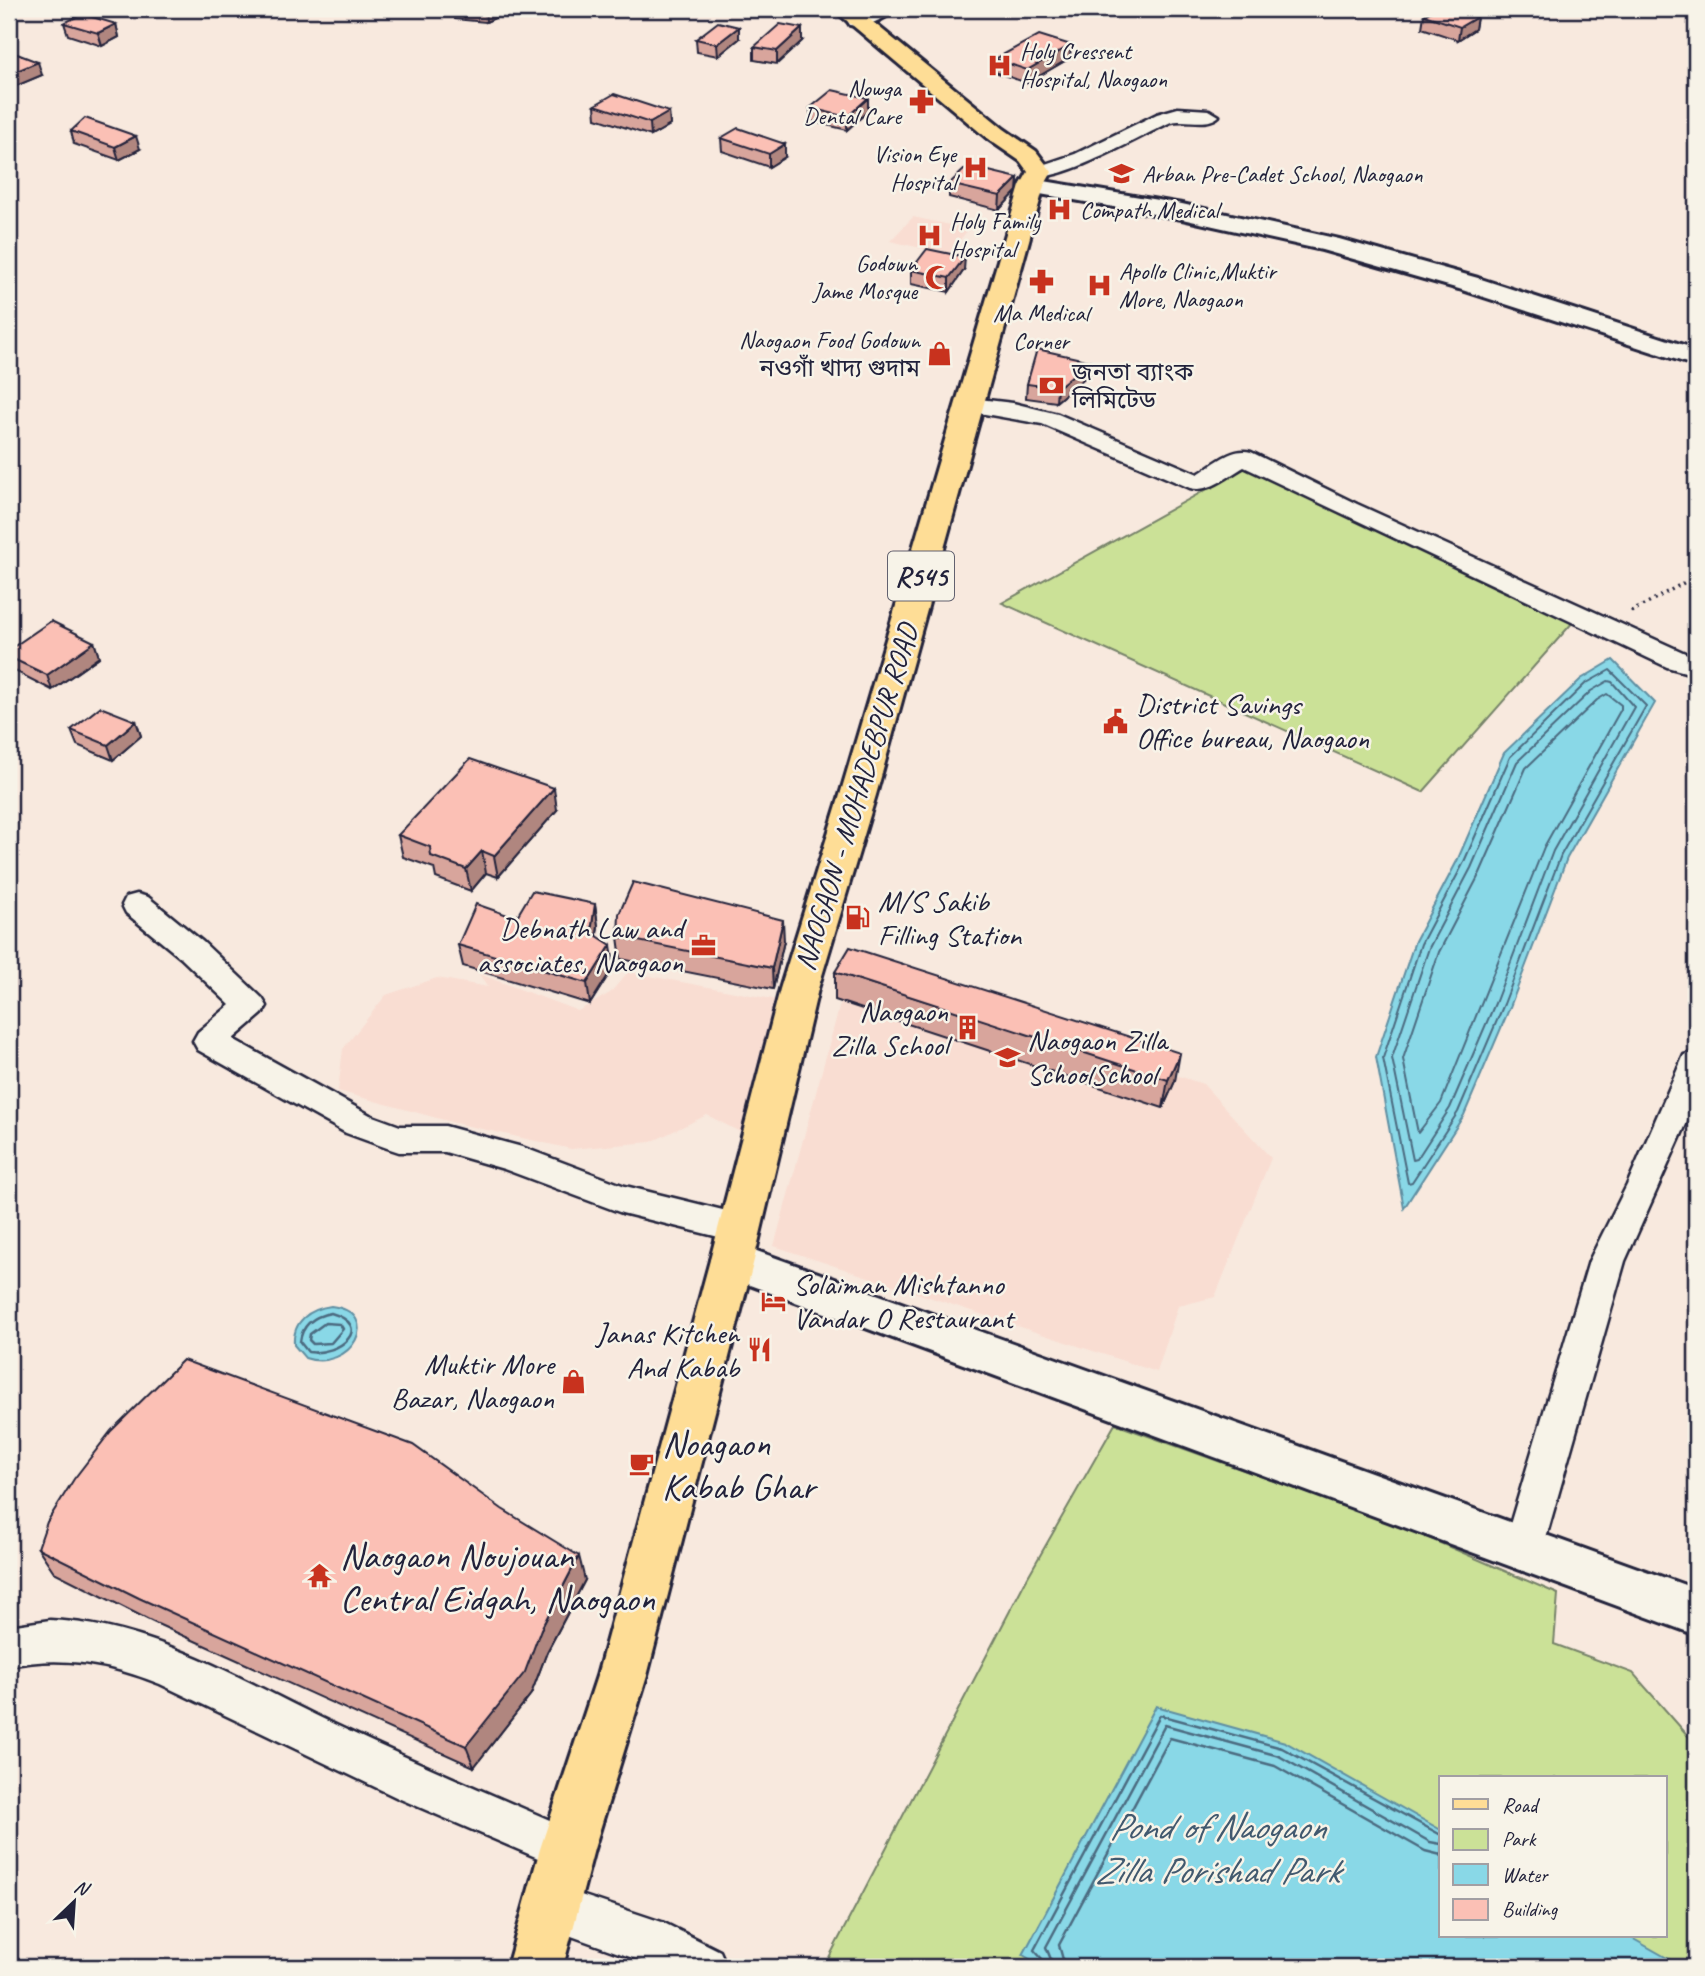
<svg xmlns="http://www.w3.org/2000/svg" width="1705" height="1976" viewBox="0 0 1705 1976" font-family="Caveat,'Noto Sans Bengali',sans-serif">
  <rect width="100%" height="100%" fill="#f8e9de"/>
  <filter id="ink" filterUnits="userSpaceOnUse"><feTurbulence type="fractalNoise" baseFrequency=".0143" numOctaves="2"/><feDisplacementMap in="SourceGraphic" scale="14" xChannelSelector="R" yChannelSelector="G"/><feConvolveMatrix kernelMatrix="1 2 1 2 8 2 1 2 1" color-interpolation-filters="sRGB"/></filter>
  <g filter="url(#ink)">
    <!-- built -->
    <g fill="#f9ddd2">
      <path d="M913 217 969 229 948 254 890 241Z"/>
      <path d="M850 968 1203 1084 1271 1158 1215 1297 1178 1306 1157 1372 774 1246Z"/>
      <path d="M628 972 783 1001 742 1133 707 1115 651 1142 571 1149 455 1123 338 1091 343 1049 386 995 437 978 488 987 479 974 578 1011 610 993Z"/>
    </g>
    <!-- green -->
    <g fill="#cbe197" stroke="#768269" stroke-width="2" fill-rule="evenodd">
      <path d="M1247 467 1574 621 1423 792 1002 603Z"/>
      <path d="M1115 1424 1408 1529 1558 1594 1554 1644 1633 1673 1696 1745V1967H824L1026 1580ZM1441 1778H1665V1936H1441Z"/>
    </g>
    <!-- water -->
    <g fill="#89d8e7" stroke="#608fa2" stroke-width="2">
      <path d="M1613 660 1655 703 1567 858 1510 1007 1464 1115 1404 1208 1376 1057 1415 941 1457 861 1504 753 1581 679Z"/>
      <path d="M331 1306C385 1313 351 1373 305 1358L294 1345C292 1321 310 1309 331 1306Z"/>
      <path d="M1156 1706 1285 1742 1441 1830V1936H1628L1683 1967H1043L1023 1955Z"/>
    </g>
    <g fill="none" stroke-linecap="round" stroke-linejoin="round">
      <!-- shore-far1 -->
      <g stroke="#4b6b80" stroke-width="2">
        <path d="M1610 670 1646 706 1561 855 1504 1004 1458 1112 1412 1182 1408 1183 1383 1058 1421 944 1463 864 1510 757 1585 684Z"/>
        <path d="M1608 681 1612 682 1634 707 1553 851 1496 1001 1450 1108 1417 1159 1413 1160 1392 1058 1429 948 1471 868 1517 762 1591 691Z"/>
        <path d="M1607 694 1621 705V709L1544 847 1441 1103 1418 1133 1403 1059 1439 952 1480 873 1526 768 1597 700Z"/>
      </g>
      <!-- shore -->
      <g stroke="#4b6b80" stroke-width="2.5">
        <path d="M331 1313C375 1326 340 1356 308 1352L300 1342C302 1324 314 1316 331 1313Z"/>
        <path d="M325 1323 340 1324 343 1329 331 1343 313 1344 309 1340 310 1334Z"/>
        <path d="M1045 1967 1044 1961 1034 1950 1160 1715 1282 1748 1441 1835"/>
        <path d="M1054 1967 1046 1947 1165 1725 1279 1756 1430 1842 1441 1844"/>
        <path d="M1065 1967 1059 1945 1170 1738 1275 1766 1425 1851 1441 1855"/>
      </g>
      <defs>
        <g id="street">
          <path d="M1178 108 1209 110 1219 116C1208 127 1186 118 1171 122 1143 135 1060 183 1033 176L1030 172 1033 168 1075 154 1157 114Z"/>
          <path d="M970 398 1013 403 1058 414 1198 474C1214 464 1232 447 1251 452L1357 504 1696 658V675L1667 667 1244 467C1228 476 1210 493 1190 488L1042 424 962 410 958 405 962 400Z"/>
          <path d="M137 894 148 897 203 942 262 998 267 1006 262 1014 233 1039 370 1115 400 1126H445L522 1147 625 1186 739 1214 751 1218 756 1228 751 1238 739 1242 622 1213 504 1169 445 1152H399L387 1148 346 1133 198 1050 193 1041 198 1032 230 1005 181 958 126 913 122 905 126 897Z"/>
          <path d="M1696 1052V1102L1625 1261 1543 1548 1537 1561 1523 1566 1509 1561 1503 1548 1589 1261 1627 1185 1680 1064 1684 1055Z"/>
          <path d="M50 1620C153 1624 247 1683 338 1726 419 1764 501 1799 582 1834L589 1849 582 1864 567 1871 552 1864 398 1798 160 1684C110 1664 62 1655 9 1666V1626Z"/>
          <path d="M551 1885 662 1922 720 1951 727 1967H658L535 1923 529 1907 535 1891Z"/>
        </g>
        <g id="secondary">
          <path d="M866 9H894C886 20 863 28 850 25L847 20 850 15Z"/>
          <path d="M1032 179 1182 204 1339 239 1478 278 1696 349V366L1459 289 1322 250 1182 219 1023 191 1020 186 1023 181Z"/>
          <path d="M732 1242 1696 1589V1635L717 1273 710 1260 717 1247Z"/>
        </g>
        <path id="primary" d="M833 9H857L1004 129 1036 151 1052 172 1044 186 876 795 818 989 754 1260 647 1676 594 1849 563 1967H507L540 1849 597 1676 710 1260 780 989 840 795 1020 186 1028 172 1020 161 988 139Z"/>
      </defs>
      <!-- street casing -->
      <use href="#street" stroke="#22223b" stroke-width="5"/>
      <!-- secondary casing -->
      <use href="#secondary" stroke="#22223b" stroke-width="6"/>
      <!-- primary casing -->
      <use href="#primary" stroke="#22223b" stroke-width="6"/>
      <!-- path -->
      <path stroke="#22223b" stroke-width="3.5" stroke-dasharray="2 4.5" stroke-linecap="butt" d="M1631 612 1696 576"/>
      <!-- street -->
      <use href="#street" fill="#f7f3e8" fill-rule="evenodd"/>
      <!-- secondary -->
      <use href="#secondary" fill="#f7f3e8" fill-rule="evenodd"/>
      <!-- primary -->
      <use href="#primary" fill="#fedd96" fill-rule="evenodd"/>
    </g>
    <!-- wall -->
    <g fill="#d8a59c" stroke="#22223b" stroke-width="2">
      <path d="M376 9H394L387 12Z"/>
      <path d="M454 9H509L510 11 486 22 455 19Z"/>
      <path d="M1424 15 1477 17 1475 29 1458 40 1422 28Z"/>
      <path d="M64 23 116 24 119 37 102 46 68 35Z"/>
      <path d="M696 39H739L718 56 697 52Z"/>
      <path d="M802 41 777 64 754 60V47Z"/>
      <path d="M9 53 42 75 16 86 9 83Z"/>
      <path d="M1070 58 1027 83 995 72V59Z"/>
      <path d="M595 105 669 112 670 125 651 136 596 118Z"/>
      <path d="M810 108 868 111 847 130 810 121Z"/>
      <path d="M71 131 140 149 119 160 74 144Z"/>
      <path d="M721 138 785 157 769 167 722 151Z"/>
      <path d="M1018 178 1017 191 999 210 949 197V184Z"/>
      <path d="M911 270H964L949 292 911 284Z"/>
      <path d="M1089 374 1056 402 1026 398 1027 384Z"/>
      <path d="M94 642 99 657 52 690 9 668V650Z"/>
      <path d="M136 721 141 736 113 760 77 745 71 730Z"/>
      <path d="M557 810 498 877 486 873 471 891 436 878 434 868 403 857 398 835Z"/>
      <path d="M595 904 598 926 597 935 614 966 590 1004 463 966 458 945 516 918Z"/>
      <path d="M618 937 784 941 773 989 621 959Z"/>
      <path d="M835 972 1175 1081 1163 1108 835 1000Z"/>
      <path d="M38 1548 585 1580 547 1652 531 1694 474 1767 153 1622 54 1572Z"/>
    </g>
    <!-- shaded-wall -->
    <g fill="#b0867f" stroke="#22223b" stroke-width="2">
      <path d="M485 9H509L510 11 486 22Z"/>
      <path d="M1477 17 1475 29 1458 40 1460 27Z"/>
      <path d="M116 24 119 37 102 46 98 33Z"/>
      <path d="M739 27V39L718 56 717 44Z"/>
      <path d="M802 28V41L777 64V51Z"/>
      <path d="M1071 45 1070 58 1027 83V70Z"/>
      <path d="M38 62 42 75 16 86 12 73Z"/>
      <path d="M868 98V111L847 130V117Z"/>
      <path d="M669 112 670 125 651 136 650 123Z"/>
      <path d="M136 136 140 149 119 160 115 147Z"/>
      <path d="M785 144V157L769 167V154Z"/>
      <path d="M1018 178 1017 191 999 210 1000 196Z"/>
      <path d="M965 257 964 270 949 292V278Z"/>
      <path d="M1090 361 1089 374 1056 402 1057 388Z"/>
      <path d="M94 642 99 657 52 690 47 675Z"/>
      <path d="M136 721 141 736 113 760 108 745Z"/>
      <path d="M554 788 557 810 498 877 494 856Z"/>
      <path d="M482 851 486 873 471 891 466 869Z"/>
      <path d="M595 904 598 926 594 953 591 932Z"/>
      <path d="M783 920 784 941 773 989 772 968Z"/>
      <path d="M611 945 614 966 590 1004 587 983Z"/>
      <path d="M1180 1053 1175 1081 1163 1108 1168 1080Z"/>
      <path d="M579 1556 585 1580 547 1652 531 1694 474 1767 466 1746 541 1629Z"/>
    </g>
    <!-- building -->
    <g fill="#fbc0b5" stroke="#22223b" stroke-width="2">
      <path d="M1435 9H1452L1477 17 1460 27 1424 15Z"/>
      <path d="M82 14 116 24 98 33 64 23Z"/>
      <path d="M718 22 739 27 717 44 696 39Z"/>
      <path d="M780 24 802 28 777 51 754 47Z"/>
      <path d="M1039 35 1071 45 1027 70 995 59Z"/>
      <path d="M12 52 38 62 12 73 9 72V53Z"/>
      <path d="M832 90 868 98 847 117 810 108Z"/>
      <path d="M614 94 669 112 650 123 595 105Z"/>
      <path d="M85 118 136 136 115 147 71 131Z"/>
      <path d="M738 128 785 144 769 154 721 138Z"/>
      <path d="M968 166 1018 178 1000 196 949 184Z"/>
      <path d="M927 249 965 257 949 278 911 270Z"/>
      <path d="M1037 349 1090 361 1057 388 1027 384Z"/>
      <path d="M51 621 94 642 47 675 9 657V650Z"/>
      <path d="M100 707 136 721 108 745 71 730Z"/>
      <path d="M470 759 554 788 494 856 482 851 466 869 431 856 430 847 398 835Z"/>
      <path d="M633 882 783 920 772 968 618 937 619 914Z"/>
      <path d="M532 891 595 904 591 932 611 945 587 983 458 945 476 904 516 918Z"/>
      <path d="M850 947 1180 1053 1168 1080 835 972Z"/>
      <path d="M183 1360 413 1445 502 1509 579 1556 541 1629 525 1672 466 1746 139 1598 38 1548 47 1522 74 1479 111 1431Z"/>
    </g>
  </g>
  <!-- icons -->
  <defs>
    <symbol id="hospital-bare" viewBox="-9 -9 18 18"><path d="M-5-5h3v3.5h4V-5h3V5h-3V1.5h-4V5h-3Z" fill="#c8321e" stroke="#f7f3e8" stroke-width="2.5" paint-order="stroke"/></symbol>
    <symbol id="pharmacy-bare" viewBox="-9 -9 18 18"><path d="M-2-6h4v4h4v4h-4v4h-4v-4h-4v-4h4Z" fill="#c8321e" stroke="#f7f3e8" stroke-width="2.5" paint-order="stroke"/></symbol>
    <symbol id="school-bare" viewBox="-9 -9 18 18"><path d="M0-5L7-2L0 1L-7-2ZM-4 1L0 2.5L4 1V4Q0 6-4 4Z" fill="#c8321e" stroke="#f7f3e8" stroke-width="2.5" paint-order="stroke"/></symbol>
    <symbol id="mosque-bare" viewBox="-9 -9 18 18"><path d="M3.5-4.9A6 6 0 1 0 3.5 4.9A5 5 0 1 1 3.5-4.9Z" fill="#c8321e" stroke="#f7f3e8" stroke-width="2.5" paint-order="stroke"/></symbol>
    <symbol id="shop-bare" viewBox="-9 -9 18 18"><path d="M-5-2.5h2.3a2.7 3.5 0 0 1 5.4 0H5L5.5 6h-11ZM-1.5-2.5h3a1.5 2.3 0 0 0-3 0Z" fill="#c8321e" stroke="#f7f3e8" stroke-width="2.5" paint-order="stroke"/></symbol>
    <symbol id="bank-bare" viewBox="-9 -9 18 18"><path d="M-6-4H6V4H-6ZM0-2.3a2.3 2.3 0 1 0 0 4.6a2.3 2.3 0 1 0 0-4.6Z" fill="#c8321e" stroke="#f7f3e8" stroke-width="2.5" paint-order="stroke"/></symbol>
    <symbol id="civic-bare" viewBox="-9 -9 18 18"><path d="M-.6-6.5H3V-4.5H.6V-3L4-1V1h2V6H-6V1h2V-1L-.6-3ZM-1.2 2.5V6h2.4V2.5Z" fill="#c8321e" stroke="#f7f3e8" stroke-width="2.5" paint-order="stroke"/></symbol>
    <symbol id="fuel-bare" viewBox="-9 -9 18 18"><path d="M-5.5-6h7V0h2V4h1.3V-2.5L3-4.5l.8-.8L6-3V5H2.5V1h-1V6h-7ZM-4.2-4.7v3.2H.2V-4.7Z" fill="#c8321e" stroke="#f7f3e8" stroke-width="2.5" paint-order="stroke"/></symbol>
    <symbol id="office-bare" viewBox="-9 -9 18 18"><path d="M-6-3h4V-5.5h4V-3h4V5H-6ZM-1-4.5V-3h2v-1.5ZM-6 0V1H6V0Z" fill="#c8321e" stroke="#f7f3e8" stroke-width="2.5" paint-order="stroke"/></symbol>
    <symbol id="building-bare" viewBox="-9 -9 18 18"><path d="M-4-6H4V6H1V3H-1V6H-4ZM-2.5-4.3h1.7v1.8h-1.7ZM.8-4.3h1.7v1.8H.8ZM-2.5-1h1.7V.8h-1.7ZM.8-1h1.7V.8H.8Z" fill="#c8321e" stroke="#f7f3e8" stroke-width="2.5" paint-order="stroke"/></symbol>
    <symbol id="hotel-bare" viewBox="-9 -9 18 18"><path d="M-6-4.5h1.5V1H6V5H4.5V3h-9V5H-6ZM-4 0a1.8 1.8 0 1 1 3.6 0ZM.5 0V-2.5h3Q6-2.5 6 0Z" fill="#c8321e" stroke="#f7f3e8" stroke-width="2.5" paint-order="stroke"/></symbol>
    <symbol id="restaurant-bare" viewBox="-9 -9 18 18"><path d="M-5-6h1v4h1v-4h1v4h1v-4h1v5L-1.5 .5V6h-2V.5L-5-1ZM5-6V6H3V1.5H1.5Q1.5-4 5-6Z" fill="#c8321e" stroke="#f7f3e8" stroke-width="2.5" paint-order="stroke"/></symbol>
    <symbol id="cafe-bare" viewBox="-9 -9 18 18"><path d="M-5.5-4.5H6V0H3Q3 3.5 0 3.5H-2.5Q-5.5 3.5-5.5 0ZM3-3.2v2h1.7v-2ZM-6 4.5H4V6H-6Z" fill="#c8321e" stroke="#f7f3e8" stroke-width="2.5" paint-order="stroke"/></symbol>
    <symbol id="temple-bare" viewBox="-9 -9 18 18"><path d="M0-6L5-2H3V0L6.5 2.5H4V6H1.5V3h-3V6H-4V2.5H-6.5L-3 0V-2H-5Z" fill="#c8321e" stroke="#f7f3e8" stroke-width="2.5" paint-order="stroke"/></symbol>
  </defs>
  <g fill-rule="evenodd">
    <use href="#hospital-bare" x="982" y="48" width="35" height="35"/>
    <use href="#pharmacy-bare" x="904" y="84" width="35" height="35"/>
    <use href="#hospital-bare" x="958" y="150" width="35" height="35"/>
    <use href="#school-bare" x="1104" y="156" width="35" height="35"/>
    <use href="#hospital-bare" x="1042" y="192" width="35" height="35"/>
    <use href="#hospital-bare" x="912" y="218" width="35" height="35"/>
    <use href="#mosque-bare" x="920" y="260" width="35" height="35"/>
    <use href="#pharmacy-bare" x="1024" y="264" width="35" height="35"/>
    <use href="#hospital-bare" x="1082" y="268" width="35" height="35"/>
    <use href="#shop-bare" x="922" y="336" width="35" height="35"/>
    <use href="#bank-bare" x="1034" y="368" width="35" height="35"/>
    <use href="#civic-bare" x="1098" y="704" width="35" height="35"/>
    <use href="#fuel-bare" x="840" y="900" width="35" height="35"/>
    <use href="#office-bare" x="686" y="928" width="35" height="35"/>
    <use href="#building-bare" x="950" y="1010" width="35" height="35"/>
    <use href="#school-bare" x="990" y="1040" width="35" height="35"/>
    <use href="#hotel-bare" x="756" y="1284" width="35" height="35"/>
    <use href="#restaurant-bare" x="742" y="1332" width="35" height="35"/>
    <use href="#shop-bare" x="556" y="1364" width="35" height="35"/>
    <use href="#cafe-bare" x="624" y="1446" width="35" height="35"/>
    <use href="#temple-bare" x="302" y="1558" width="35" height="35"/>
  </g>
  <g text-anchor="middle" stroke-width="5" stroke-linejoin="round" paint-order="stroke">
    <!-- far-poi labels -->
    <g font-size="24" fill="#22223b" stroke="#f7f3e8" text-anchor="start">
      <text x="1020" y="59">Holy Cressent<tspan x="1020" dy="28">Hospital, Naogaon</tspan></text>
      <text x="901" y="96" text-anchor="end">Nowga<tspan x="901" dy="28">Dental Care</tspan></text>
      <text x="956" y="162" text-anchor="end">Vision Eye<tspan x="956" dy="28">Hospital</tspan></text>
      <text x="1142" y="182">Arban Pre-Cadet School, Naogaon</text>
      <text x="1080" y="218">Compath Medical</text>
      <text x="950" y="229">Holy Family<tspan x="950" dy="28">Hospital</tspan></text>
      <text x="917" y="271" text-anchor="end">Godown<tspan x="917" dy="28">Jame Mosque</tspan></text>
      <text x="1119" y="279">Apollo Clinic,Muktir<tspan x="1119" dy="28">More, Naogaon</tspan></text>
      <text x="1041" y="321" text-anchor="middle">Ma Medical<tspan x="1041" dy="28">Corner</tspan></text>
      <text x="920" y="348" text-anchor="end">Naogaon Food Godown<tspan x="920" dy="28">নওগাঁ খাদ্য গুদাম</tspan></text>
      <text x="1072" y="380">জনতা ব্যাংক<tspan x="1072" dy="28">লিমিটেড</tspan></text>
    </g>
    <!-- shield labels -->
    <rect fill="#f7f3e8" stroke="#62616f" stroke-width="2" x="888" y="551.5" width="66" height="49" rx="5"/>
    <g font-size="28" font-weight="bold" fill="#22223b">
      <text x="921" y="586">R545</text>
    </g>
    <!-- poi labels -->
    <g font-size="30" fill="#22223b" stroke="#f7f3e8" text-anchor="start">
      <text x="1136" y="714">District Savings<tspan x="1136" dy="34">Office bureau, Naogaon</tspan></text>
      <text x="878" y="911">M/S Sakib<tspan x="878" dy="34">Filling Station</tspan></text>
      <text x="683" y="938" text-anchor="end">Debnath Law and<tspan x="683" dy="34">associates, Naogaon</tspan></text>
      <text x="948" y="1021" text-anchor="end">Naogaon<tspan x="948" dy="34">Zilla School</tspan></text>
      <text x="1027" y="1050">Naogaon Zilla<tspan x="1027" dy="34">SchoolSchool</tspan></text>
      <text x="793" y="1294">Solaiman Mishtanno<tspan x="793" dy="34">Vandar O Restaurant</tspan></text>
      <text x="739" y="1343" text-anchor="end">Janas Kitchen<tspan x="739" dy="34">And Kabab</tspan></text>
      <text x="554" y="1374" text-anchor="end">Muktir More<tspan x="554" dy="34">Bazar, Naogaon</tspan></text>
    </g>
    <!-- street labels -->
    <g font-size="30" fill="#22223b" stroke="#f7f3e8">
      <text transform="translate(856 797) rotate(-73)" y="10">NAOGAON - MOHADEBPUR ROAD</text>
    </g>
    <!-- near-poi labels -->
    <g font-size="37" fill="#22223b" stroke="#f7f3e8" text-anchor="start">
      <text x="662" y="1456">Noagaon<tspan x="662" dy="43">Kabab Ghar</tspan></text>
      <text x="340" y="1568">Naogaon Noujouan<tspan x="340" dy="43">Central Eidgah, Naogaon</tspan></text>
    </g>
    <!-- near-water labels -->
    <g font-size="38" font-style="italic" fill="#41596f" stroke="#f7f3e8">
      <text x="1217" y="1839">Pond of Naogaon<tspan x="1217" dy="44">Zilla Porishad Park</tspan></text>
    </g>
  </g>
  <!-- margin -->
  <rect width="1705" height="1976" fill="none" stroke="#f7f3e8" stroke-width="35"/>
  <rect x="18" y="18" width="1670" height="1941" fill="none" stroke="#22223b" stroke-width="2.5" filter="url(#ink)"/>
  <!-- legend -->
  <rect x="1439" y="1776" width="228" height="161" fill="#f7f3e8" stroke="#a29fa3" stroke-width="2"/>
  <rect x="1453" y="1799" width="35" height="10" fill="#fedd96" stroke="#a29fa3" stroke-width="2"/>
  <text x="1502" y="1812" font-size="21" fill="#22223b">Road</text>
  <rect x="1453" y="1829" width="35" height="21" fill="#cbe197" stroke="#a29fa3" stroke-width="2"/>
  <text x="1502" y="1846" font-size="21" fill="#22223b">Park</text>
  <rect x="1453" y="1864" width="35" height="21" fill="#89d8e7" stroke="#a29fa3" stroke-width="2"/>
  <text x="1502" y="1882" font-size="21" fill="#22223b">Water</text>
  <rect x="1453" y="1899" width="35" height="21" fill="#fbc0b5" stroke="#a29fa3" stroke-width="2"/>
  <text x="1502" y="1916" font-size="21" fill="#22223b">Building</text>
  <!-- north arrow -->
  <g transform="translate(74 1902) rotate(25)" stroke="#f7f3e8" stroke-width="5" paint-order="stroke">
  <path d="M0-5L12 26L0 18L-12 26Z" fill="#22223b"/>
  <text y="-10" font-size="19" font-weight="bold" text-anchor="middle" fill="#22223b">N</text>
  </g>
</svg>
